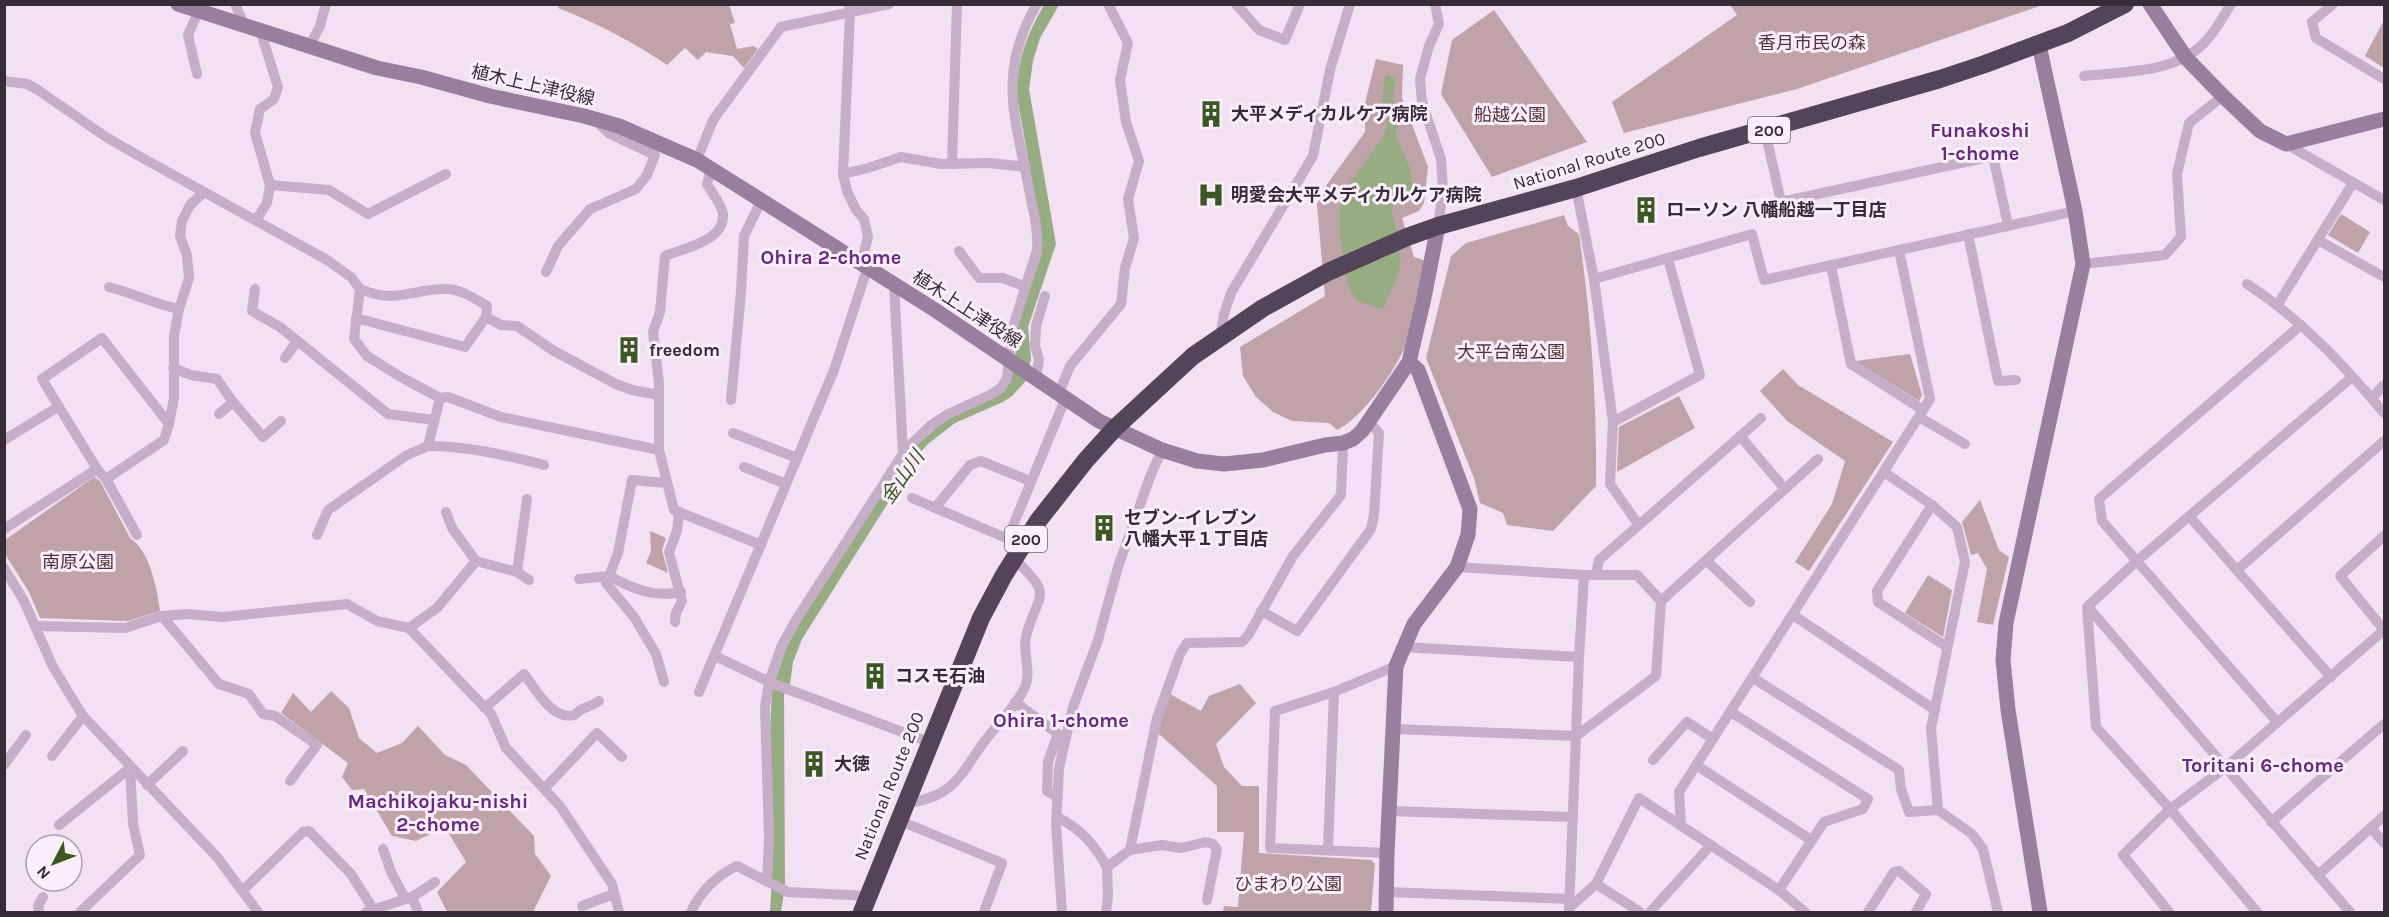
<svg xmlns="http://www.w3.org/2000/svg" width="2389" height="917" viewBox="0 0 2389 917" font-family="Karla,'Noto Sans JP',sans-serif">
  <rect width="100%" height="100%" fill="#f1e1f2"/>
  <!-- green -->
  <g fill="#c0a2a9">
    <path d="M559 5H729L735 23 730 24 737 49 753 46 758 49 744 68 733 56 706 52 698 60 685 48 667 65C633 42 597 23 558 8Z"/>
    <path d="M1730 5H2043L1797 89 1624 133 1612 102 1737 15Z"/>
    <path d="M1494 10 1587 142 1492 177 1441 94 1452 40Z"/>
    <path d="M2384 20V68L2365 56Z"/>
    <path d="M1376 59 1403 65 1402 98 1428 167 1424 203 1419 211 1402 218 1414 257 1426 261C1420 287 1416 314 1408 339 1399 366 1363 418 1337 430L1329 423 1292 421 1273 412 1256 397 1243 376 1240 347 1325 296 1317 204 1325 187 1365 132V103Z"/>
    <path d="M2341 214 2370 232 2358 253 2328 235Z"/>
    <path d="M1564 215 1568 226 1579 234C1591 317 1597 402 1596 486L1553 531 1507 525 1503 513 1480 503 1474 478 1426 358 1451 256 1466 243Z"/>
    <path d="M1910 354 1922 395 1919 401 1855 361Z"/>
    <path d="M1783 369 1798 385 1893 442 1809 571 1795 562 1832 504 1845 461 1787 421 1760 391Z"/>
    <path d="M1679 396 1695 428 1617 472 1619 427Z"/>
    <path d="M94 477 100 481 130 538C150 551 157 588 160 611L128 621 40 618 29 592 5 554V540Z"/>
    <path d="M1980 500 1999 550 2009 557 1993 625 1977 622 1987 569 1978 553 1971 555 1962 522Z"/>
    <path d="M650 531 666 538 662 550 668 573 646 563 651 551Z"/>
    <path d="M1928 575 1952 590 1943 637 1905 613Z"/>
    <path d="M1240 684 1256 703 1216 744 1224 767 1242 786H1259V853L1371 860 1375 864 1371 912H1223L1224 906 1238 907 1244 832H1217V786L1159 734 1160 719 1170 694 1201 711 1209 696Z"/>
    <path d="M331 691 349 708 359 738 377 753 402 743 418 726 445 755 466 765 534 836 535 854 551 876 533 912H447L437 892 466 862 445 827 416 841 392 836 364 789 352 790 342 777 348 763 281 713 293 693 311 712Z"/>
  </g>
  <!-- water -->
  <g fill="#98ac83">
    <path d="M1044 5H1059L1040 38 1033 61 1029 89 1056 244 1028 327 1031 359 1025 382 1012 396 1003 402 955 423 928 444 919 454 802 639 793 662 790 684 784 695 785 886 781 912H770L772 878 770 734 772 690 787 646 802 619 909 452 937 427 951 417 993 398 1012 373 1016 350V330L1041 255 1042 238 1017 97C1017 59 1026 37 1044 5Z"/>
    <path d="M1385 75 1396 78 1393 99 1397 119 1396 136 1411 171 1413 195 1395 205 1391 210C1397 225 1401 247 1400 263 1399 279 1389 294 1383 309L1357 301C1354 295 1350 290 1348 284 1342 263 1335 210 1344 191L1383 137 1387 126V112L1382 99Z"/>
  </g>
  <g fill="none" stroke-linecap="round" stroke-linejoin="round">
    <!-- street -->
    <g stroke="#c6aec9" stroke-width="10">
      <path d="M235 4 244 24"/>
      <path d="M849 4 850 13 843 174 847 191 856 210 864 219 868 237 861 264"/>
      <path d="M1236 4 1259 30 1285 40 1300 4"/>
      <path d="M1435 4 1439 24 1429 46 1420 79 1422 102 1441 159 1443 189 1438 226"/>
      <path d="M2333 4 2312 22 2316 38 2384 79"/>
      <path d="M260 30 278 87 274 99 260 109 255 133 270 185"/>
      <path d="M309 47 320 26 326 4"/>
      <path d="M197 74 188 35 198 12"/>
      <path d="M2084 76C2124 71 2174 74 2204 43 2215 32 2223 17 2231 4"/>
      <path d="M4 81 27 84 38 90 106 137 139 156 327 260 351 277 360 289 354 339 367 356 399 376 440 398 448 397 501 417 659 450"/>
      <path d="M1765 131 1781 202 1993 156 2008 225"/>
      <path d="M2286 144 2384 200"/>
      <path d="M697 160 713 120 781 27 889 4"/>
      <path d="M952 164 957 4"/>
      <path d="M711 169 707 184C712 193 722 205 723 214 725 241 684 248 665 256L660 312 653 332 659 383V450L674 510 761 545"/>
      <path d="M843 174 868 168 901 157 941 164 990 163 1026 167"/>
      <path d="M1576 188 1594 279 1613 422 1610 484 1638 524"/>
      <path d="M256 220 267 203 270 185 329 190 368 214 446 174"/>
      <path d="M1968 234 1998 381 2016 380"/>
      <path d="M2318 240 2384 277"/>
      <path d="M959 251 979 278H1003L1026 287"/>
      <path d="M2083 264 2165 255 2181 237 2177 174 2189 123 2223 96"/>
      <path d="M1831 266 1851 364 1923 410"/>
      <path d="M546 272 558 246 590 209 636 189 647 175 655 155 610 134 595 120"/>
      <path d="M1594 279 1752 234 1764 280 2075 211"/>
      <path d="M2247 284C2302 320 2342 363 2384 413"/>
      <path d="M894 285 903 453"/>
      <path d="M109 287C133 293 154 304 179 309"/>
      <path d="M255 289 252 311 280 327 388 414 434 420"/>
      <path d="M360 289C395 304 409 290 443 289 459 288 474 298 487 306L486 317"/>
      <path d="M2278 304 2353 183"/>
      <path d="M356 318 465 347 486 317 501 325 517 326 554 351 616 384 632 390 659 395"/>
      <path d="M1220 337 1224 314 1231 293 1313 156 1330 70 1350 4"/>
      <path d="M285 358 297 341"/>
      <path d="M173 368 191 375 217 379 233 402 263 437 281 421"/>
      <path d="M1036 377 1039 360 1035 346 1036 326 1045 296"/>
      <path d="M1059 393 1070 366 1121 304 1125 268 1134 238 1128 199 1139 161 1126 122 1120 80 1128 43 1108 4"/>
      <path d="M2372 398 2384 385"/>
      <path d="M731 400 741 292 744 236 761 201"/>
      <path d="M219 414 233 402"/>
      <path d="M1919 417 1965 444"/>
      <path d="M1613 422 1700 375 1668 259"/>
      <path d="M169 424 174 398V336L179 309 189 278 187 255 180 236 182 221 190 205 203 193"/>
      <path d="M733 433 797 458"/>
      <path d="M1740 436 1785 489"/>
      <path d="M4 440 58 407"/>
      <path d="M428 446C467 446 506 455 544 465"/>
      <path d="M744 467 786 484"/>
      <path d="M1884 472 1932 505 1957 527 1965 562 1931 728 1938 810 1972 834 1983 849 1998 912"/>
      <path d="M106 479 164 440 169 424 102 338 42 379 97 469 106 479 137 535"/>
      <path d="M912 498 1006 538 1010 533 1066 397"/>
      <path d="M1932 505 1877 591 1878 602 1947 647"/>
      <path d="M935 508 970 465 981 461 1030 481"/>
      <path d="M446 512 452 528 476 561 517 572 527 499"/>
      <path d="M2190 517 2331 677"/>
      <path d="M4 529 97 469"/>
      <path d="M317 535 328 510 407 455 428 446 440 398"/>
      <path d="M1707 561 1750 602"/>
      <path d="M1457 567 1584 575H1637L1661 601"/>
      <path d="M4 568 24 601 53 667 83 716 217 857 258 912"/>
      <path d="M2237 570 2384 441"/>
      <path d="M517 572 529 580"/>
      <path d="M1596 574 1599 560 1761 418"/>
      <path d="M579 579 609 576 618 553 632 480 666 483"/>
      <path d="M2088 607 2318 875"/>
      <path d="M1261 611 1297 631 1371 529 1374 515 1379 433 1368 421"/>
      <path d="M1793 615 1935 710"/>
      <path d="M162 616 219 684 249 694 263 714 275 716 317 745 290 781"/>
      <path d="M675 622 676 613 682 601 669 552 677 531 679 512"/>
      <path d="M35 626 125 628 162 616 187 614 223 617 347 604 377 621 409 628 491 714 506 748 560 806 612 884 619 912"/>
      <path d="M409 628 437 608 476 561"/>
      <path d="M2384 630 2340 576 2384 536"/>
      <path d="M1403 647 1579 657"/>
      <path d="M715 656 774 684 929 742"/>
      <path d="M1753 678 1899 770 1901 789 1909 812 1938 810"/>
      <path d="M664 682 656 654 634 617 606 583 609 576C634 589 654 598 681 592"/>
      <path d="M699 692 834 370 867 269"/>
      <path d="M1015 702 1058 734 1048 762 1047 791 1058 797"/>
      <path d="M485 708 524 674C535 688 552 721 574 715 576 714 580 710 582 709 588 706 593 706 599 701"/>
      <path d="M1731 712 1868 799 1863 809 1824 822 1779 890"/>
      <path d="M2277 722 2102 521 2099 499 2301 325"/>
      <path d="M1394 729 1576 736 1656 676 1661 601 1818 459"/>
      <path d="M52 756 83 716"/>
      <path d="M1653 760 1687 722 1713 739"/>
      <path d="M4 765 26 735"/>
      <path d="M1696 765 1811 840"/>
      <path d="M147 785 183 751"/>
      <path d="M545 788 597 733 622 757"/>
      <path d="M905 804C918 801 932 799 944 791 962 779 971 759 984 742 997 724 1016 707 1025 687 1032 670 1022 653 1026 637 1037 592 1056 598 1014 559"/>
      <path d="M1389 811 1573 817"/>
      <path d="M1057 817C1081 829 1094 844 1107 867"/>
      <path d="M898 820 1002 863 984 912"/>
      <path d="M2271 822 2384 724"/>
      <path d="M59 825 130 768"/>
      <path d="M1681 825 1679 792 1930 399 1899 250"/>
      <path d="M2371 828 2384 843"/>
      <path d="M383 849 391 872 405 898"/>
      <path d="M1130 850 1162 845 1181 848 1206 842 1213 844 1217 849 1207 900"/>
      <path d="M1328 850 1334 692"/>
      <path d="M1387 853 1270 848 1275 711 1334 692 1396 666"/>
      <path d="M767 882 769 838 765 707 769 682 782 645 796 620 906 449 930 426 948 414 990 395 1001 388 1007 378 1012 330 1037 250C1038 233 1035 216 1031 200 1018 124 994 77 1037 4"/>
      <path d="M1596 884 1640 912"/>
      <path d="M243 890 303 832 309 831 351 874 375 912"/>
      <path d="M1387 892 1570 899"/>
      <path d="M412 897 418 912"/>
      <path d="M582 906 614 894"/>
      <path d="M1569 908 1596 884 1639 798 1779 890 1805 912"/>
      <path d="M39 912 38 906 43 897"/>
      <path d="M80 912 140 855 133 824 130 768"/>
      <path d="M366 912 412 897 435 882"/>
      <path d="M691 912C700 892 717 875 737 866L788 892 868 896"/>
      <path d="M1062 912 1056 825 1059 768 1073 707 1098 640 1118 567 1150 477 1162 450"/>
      <path d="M1106 912 1108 896 1107 867 1130 850 1157 718 1180 654 1187 643 1242 642 1249 634 1293 556 1341 495 1343 443"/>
      <path d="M1569 912 1579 657 1584 575"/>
      <path d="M1650 912 1711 845"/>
      <path d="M1868 912 1894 872 1899 871 1926 894 1916 912"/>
      <path d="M2169 912 2123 855 2170 809 2226 767 2384 630"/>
      <path d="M2257 912 2170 809 2096 727 2087 607 2138 560 2352 377"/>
      <path d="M2350 912 2318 875 2384 816"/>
    </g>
    <!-- secondary -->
    <g stroke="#977f9d" stroke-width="15">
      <path d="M178 4 377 68 421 77 490 96 584 116 619 126 697 160 935 310 1099 421 1162 450 1197 461 1224 464 1263 460 1325 445 1343 443 1353 439 1362 431 1409 362 1424 298 1438 226"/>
      <path d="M2150 4 2186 58 2223 96 2260 131 2286 144 2384 119"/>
      <path d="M2039 45 2075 211 2083 264 2006 623 2003 660 2008 710 2040 912"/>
      <path d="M1386 912 1387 853 1396 666 1414 624 1457 567 1468 535 1470 509 1418 370 1409 362"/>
    </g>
    <!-- highway -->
    <path stroke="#534458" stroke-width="18" d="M862 912 981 618 1004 575 1038 521 1086 460 1115 428 1193 356 1263 308 1328 272 1407 237 1438 226 1576 188 1699 148 1940 79 1985 64 2068 33 2125 4"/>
  </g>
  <!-- icons -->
  <defs>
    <symbol id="building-bare" viewBox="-9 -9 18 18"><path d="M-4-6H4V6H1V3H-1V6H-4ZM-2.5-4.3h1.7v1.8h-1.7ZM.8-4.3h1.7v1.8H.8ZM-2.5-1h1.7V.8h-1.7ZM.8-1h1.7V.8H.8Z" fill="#3d5724" stroke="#f9eef9" stroke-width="2.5" paint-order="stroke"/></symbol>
    <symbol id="hospital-bare" viewBox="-9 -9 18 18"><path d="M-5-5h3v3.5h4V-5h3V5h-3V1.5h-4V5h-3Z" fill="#3d5724" stroke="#f9eef9" stroke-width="2.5" paint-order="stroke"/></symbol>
  </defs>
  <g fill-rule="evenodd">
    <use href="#building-bare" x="1192" y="95" width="38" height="38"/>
    <use href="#hospital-bare" x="1192" y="176" width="38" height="38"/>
    <use href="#building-bare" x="1627" y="191" width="38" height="38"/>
    <use href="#building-bare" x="610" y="331" width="38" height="38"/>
    <use href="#building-bare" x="1085" y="509" width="38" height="38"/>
    <use href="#building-bare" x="856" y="657" width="38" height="38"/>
    <use href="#building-bare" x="795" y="745" width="38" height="38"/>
  </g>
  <g text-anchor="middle" stroke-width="6" stroke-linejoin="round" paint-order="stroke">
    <!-- shield labels -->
    <g fill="#f9eef9" stroke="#706672" stroke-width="1.5">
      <rect x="1748" y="117" width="42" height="26" rx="4.5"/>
      <rect x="1005" y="526" width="42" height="26" rx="4.5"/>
    </g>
    <g font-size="16" font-weight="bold" fill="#352c38">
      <text x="1769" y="136">200</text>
      <text x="1026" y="545">200</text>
    </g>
    <!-- park labels -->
    <g font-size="18" fill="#553138" stroke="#f9eef9">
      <text x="1812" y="49">香月市民の森</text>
      <text x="1510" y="121">船越公園</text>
      <text x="1511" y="358">大平台南公園</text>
      <text x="78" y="568">南原公園</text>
      <text x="1288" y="890">ひまわり公園</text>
    </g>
    <!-- street labels -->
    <g font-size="18" fill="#352c38" stroke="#f9eef9">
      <text transform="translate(533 85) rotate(13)" y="6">植木上上津役線</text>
      <text transform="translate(1589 161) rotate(-17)" y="6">National Route 200</text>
      <text transform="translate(967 309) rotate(33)" y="6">植木上上津役線</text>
      <text transform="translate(889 786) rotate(-68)" y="6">National Route 200</text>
    </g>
    <!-- poi labels -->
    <g font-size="18" font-weight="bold" fill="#352c38" stroke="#f9eef9" text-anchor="start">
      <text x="1231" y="120">大平メディカルケア病院</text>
      <text x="1231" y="201">明愛会大平メディカルケア病院</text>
      <text x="1666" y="216">ローソン 八幡船越一丁目店</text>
      <text x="649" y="356">freedom</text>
      <text x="1124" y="524">セブン-イレブン<tspan x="1124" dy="21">八幡大平１丁目店</tspan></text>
      <text x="895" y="682">コスモ石油</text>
      <text x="834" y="770">大徳</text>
    </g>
    <!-- neighbourhood labels -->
    <g font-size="20" font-weight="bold" fill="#662b80" stroke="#f9eef9">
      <text x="1980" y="137">Funakoshi<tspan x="1980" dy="23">1-chome</tspan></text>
      <text x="831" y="264">Ohira 2-chome</text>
      <text x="1061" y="727">Ohira 1-chome</text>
      <text x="2263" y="772">Toritani 6-chome</text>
      <text x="438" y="808">Machikojaku-nishi<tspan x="438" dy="23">2-chome</tspan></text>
    </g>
    <!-- water labels -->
    <g font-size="20" font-style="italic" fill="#3d5724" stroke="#f9eef9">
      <text transform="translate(902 477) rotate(-55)" y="7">金山川</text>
    </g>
  </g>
  <!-- border -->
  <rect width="2389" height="917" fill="none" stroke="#352c38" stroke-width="12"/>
  <!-- north arrow -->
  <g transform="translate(54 863) rotate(228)"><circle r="28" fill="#f9eef9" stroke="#aba0ac" stroke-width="1.5"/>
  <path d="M0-4.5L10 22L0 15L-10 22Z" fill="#3d5724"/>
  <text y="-9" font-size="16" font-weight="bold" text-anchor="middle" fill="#352c38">N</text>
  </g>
</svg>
